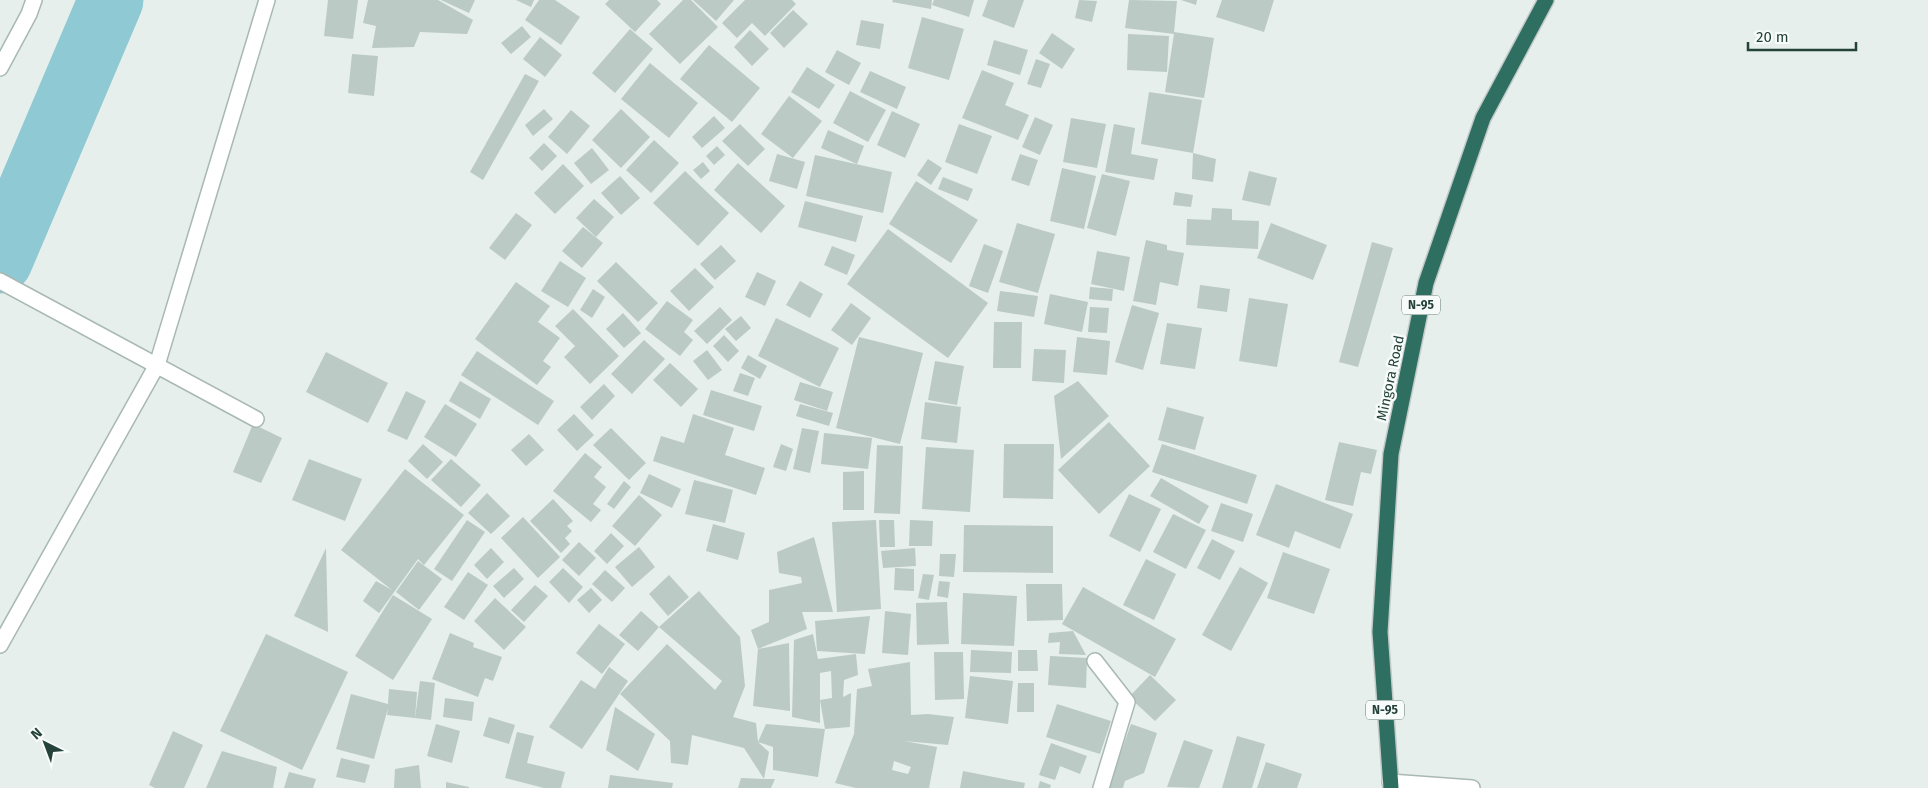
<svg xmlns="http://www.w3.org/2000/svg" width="1928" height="788" viewBox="0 0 1928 788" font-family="'Fira Sans',sans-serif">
  <rect width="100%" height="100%" fill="#e6efeb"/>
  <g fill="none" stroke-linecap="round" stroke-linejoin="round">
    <!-- river -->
    <path stroke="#8ec9d4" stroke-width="65" d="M0 261 111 0"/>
  </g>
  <!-- building -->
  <g fill="#bbcac4" fill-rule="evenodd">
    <path d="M328 0H358L353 39 324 36Z"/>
    <path d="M368 0H438L473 20 467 34 420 32 414 47 372 48 376 26 363 23Z"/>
    <path d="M441 0H475L469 13Z"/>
    <path d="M516 0H534L531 7Z"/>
    <path d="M539 0H555L580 17 561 45 525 20Z"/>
    <path d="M609 0H657L661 4 635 32 605 4Z"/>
    <path d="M683 0H691L718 27 680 64 649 34Z"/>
    <path d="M693 0H734L716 21Z"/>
    <path d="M745 0H792L796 4 765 36 752 23 737 38 722 23Z"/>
    <path d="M893 0H932L931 9 892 2Z"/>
    <path d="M934 0H974L969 17 932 5Z"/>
    <path d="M988 0H1024L1014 28 982 16Z"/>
    <path d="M1079 0 1097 1 1092 22 1075 18Z"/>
    <path d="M1129 0 1177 1 1174 32 1214 38 1204 98 1165 92 1174 34 1125 28Z"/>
    <path d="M1181 0H1197L1196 5Z"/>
    <path d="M1222 0H1274L1264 32 1216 17Z"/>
    <path d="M793 10 808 24 784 48 770 33Z"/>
    <path d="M922 17 964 29 949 80 908 68Z"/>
    <path d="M861 20 884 24 880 49 856 45Z"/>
    <path d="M522 26 531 37 511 54 501 43Z"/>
    <path d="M630 29 653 49 615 93 592 73Z"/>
    <path d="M750 30 769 49 752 66 734 47Z"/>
    <path d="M1052 33 1075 49 1062 69 1039 53Z"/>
    <path d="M1128 34 1169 36 1167 72 1127 70Z"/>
    <path d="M540 37 562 55 545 77 523 59Z"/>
    <path d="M994 40 1028 50 1020 75 987 65Z"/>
    <path d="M709 45 760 88 732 122 680 79Z"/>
    <path d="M837 50 861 63 849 85 825 72Z"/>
    <path d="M352 54 378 56 374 96 348 93Z"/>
    <path d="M1036 59 1050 64 1041 88 1027 84Z"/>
    <path d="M650 63 698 103 669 138 621 99Z"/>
    <path d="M807 67 835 85 819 109 791 92Z"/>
    <path d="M982 70 1014 83 1005 105 1029 115 1018 140 962 118Z"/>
    <path d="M870 71 906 87 897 109 860 92Z"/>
    <path d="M525 74 539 81 483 180 470 172Z"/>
    <path d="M850 91 886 110 868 142 833 123Z"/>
    <path d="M1149 92 1202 100 1193 153 1141 144Z"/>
    <path d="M789 96 822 121 793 158 761 134Z"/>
    <path d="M544 109 553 119 533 136 525 125Z"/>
    <path d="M621 109 650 137 621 168 592 140Z"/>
    <path d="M571 110 590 126 567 154 548 137Z"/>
    <path d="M892 111 920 124 905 158 877 145Z"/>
    <path d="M714 116 725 128 702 148 692 137Z"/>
    <path d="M1035 117 1053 125 1040 155 1022 147Z"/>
    <path d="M1071 118 1106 124 1097 168 1063 162Z"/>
    <path d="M740 124 765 149 748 166 722 141Z"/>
    <path d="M959 124 992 136 977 174 945 162Z"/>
    <path d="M1114 124 1135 128 1131 154 1158 159 1154 180 1105 172Z"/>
    <path d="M828 130 864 146 857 164 821 148Z"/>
    <path d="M654 140 679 163 651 193 626 170Z"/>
    <path d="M544 143 557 156 542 171 529 158Z"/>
    <path d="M717 146 725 155 714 165 706 156Z"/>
    <path d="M592 148 609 170 591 184 574 163Z"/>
    <path d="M1193 153 1216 159 1213 182 1192 179Z"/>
    <path d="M777 154 805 162 797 189 769 181Z"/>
    <path d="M1020 154 1038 160 1029 186 1011 180Z"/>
    <path d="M815 155 892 172 883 213 806 196Z"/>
    <path d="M928 159 942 168 931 185 917 175Z"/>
    <path d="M703 162 710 171 701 179 693 170Z"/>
    <path d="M738 163 785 206 761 233 714 190Z"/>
    <path d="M563 164 584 186 555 214 534 193Z"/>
    <path d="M1062 168 1096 176 1084 229 1050 221Z"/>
    <path d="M685 171 729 213 698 246 653 203Z"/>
    <path d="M1249 171 1277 178 1270 206 1242 200Z"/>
    <path d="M1102 174 1130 181 1116 236 1087 228Z"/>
    <path d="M620 176 640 198 621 215 601 193Z"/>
    <path d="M943 177 973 189 968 201 938 189Z"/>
    <path d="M916 181 978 220 951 263 889 224Z"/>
    <path d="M1175 192 1193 195 1191 207 1173 205Z"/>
    <path d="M594 199 614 217 596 237 576 218Z"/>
    <path d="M805 201 863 216 856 242 798 227Z"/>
    <path d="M1212 208 1232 209V220L1259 221 1258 249 1186 245 1187 219 1211 220Z"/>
    <path d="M516 213 532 225 505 260 489 248Z"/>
    <path d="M1017 223 1055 234 1038 293 999 282Z"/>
    <path d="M1271 223 1327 245 1313 280 1257 258Z"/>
    <path d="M583 227 603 243 582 268 562 251Z"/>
    <path d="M888 229 988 303 948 358 847 284Z"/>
    <path d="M1146 240 1167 245V250L1184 253 1178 286 1160 282 1156 305 1133 301Z"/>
    <path d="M1372 242 1393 248 1358 367 1339 362Z"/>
    <path d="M984 244 1003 251 988 293 969 286Z"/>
    <path d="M721 245 736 261 715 280 700 264Z"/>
    <path d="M832 246 855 255 847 275 824 265Z"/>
    <path d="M1097 251 1130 257 1124 291 1091 284Z"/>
    <path d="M560 261 586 278 568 307 541 291Z"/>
    <path d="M616 262 658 303 638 322 597 281Z"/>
    <path d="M695 268 714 287 689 311 670 291Z"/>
    <path d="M757 272 776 281 765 306 745 297Z"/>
    <path d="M800 281 823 294 810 318 786 305Z"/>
    <path d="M516 282 550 306 538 322 560 338 543 361 551 367 537 385 475 339Z"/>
    <path d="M1200 285 1230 289 1227 312 1197 308Z"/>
    <path d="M1090 287 1113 289 1112 301 1089 299Z"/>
    <path d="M593 289 605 297 592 318 580 310Z"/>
    <path d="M1000 291 1038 296 1034 317 997 311Z"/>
    <path d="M1050 294 1088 302 1082 332 1044 324Z"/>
    <path d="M1249 298 1288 304 1277 367 1239 361Z"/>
    <path d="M667 301 693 320 684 332 693 340 680 356 645 329Z"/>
    <path d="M851 303 871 318 852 345 831 330Z"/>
    <path d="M1132 305 1159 313 1143 370 1115 362Z"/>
    <path d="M720 307 732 320 707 344 694 331Z"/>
    <path d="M1090 307 1109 308 1107 333 1088 332Z"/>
    <path d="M573 309 619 356 590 384 564 357 575 346 555 326Z"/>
    <path d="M623 313 641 333 624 348 606 329Z"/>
    <path d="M741 316 751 328 736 341 725 329Z"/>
    <path d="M776 318 839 348 820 387 758 356Z"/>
    <path d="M994 322H1022L1021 368H993Z"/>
    <path d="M1167 323 1202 328 1195 369 1160 364Z"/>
    <path d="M724 335 739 351 728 362 713 346Z"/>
    <path d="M859 337 923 353 900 444 836 428Z"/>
    <path d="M1077 337 1110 341 1107 375 1073 372Z"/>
    <path d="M644 340 665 359 632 394 611 374Z"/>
    <path d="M1034 349 1066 350 1064 383 1032 381Z"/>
    <path d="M707 350 722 370 708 380 693 361Z"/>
    <path d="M477 351 554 401 538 425 461 375Z"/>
    <path d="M326 352 388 383 368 423 306 392Z"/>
    <path d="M748 355 767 366 760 379 741 368Z"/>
    <path d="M935 361 964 366 957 405 928 400Z"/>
    <path d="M670 363 698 389 681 407 653 380Z"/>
    <path d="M740 373 755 378 748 396 733 391Z"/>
    <path d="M460 381 491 399 480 419 449 401Z"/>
    <path d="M1078 381 1109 416 1061 459 1054 396Z"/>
    <path d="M800 382 833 392 827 411 794 400Z"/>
    <path d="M604 384 615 396 592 420 580 407Z"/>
    <path d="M711 390 762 406 754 431 703 415Z"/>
    <path d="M406 391 426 401 407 440 387 431Z"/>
    <path d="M925 402 961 407 957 443 921 439Z"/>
    <path d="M445 404 477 424 456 457 424 437Z"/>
    <path d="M800 404 833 413 829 426 796 416Z"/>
    <path d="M1167 407 1204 417 1195 450 1158 440Z"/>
    <path d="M574 414 594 435 577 451 557 430Z"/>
    <path d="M693 414 734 428 725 455 765 468 756 495 653 461 661 436 684 443Z"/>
    <path d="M1109 422 1150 466 1099 514 1058 470Z"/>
    <path d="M253 424 282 438 261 483 233 472Z"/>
    <path d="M611 428 646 463 629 480 593 445Z"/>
    <path d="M802 428 819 431 810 473 793 469Z"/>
    <path d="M824 433 872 438 868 469 821 464Z"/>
    <path d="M529 434 544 450 526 466 511 450Z"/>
    <path d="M1339 442 1377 450 1371 474 1361 472 1353 506 1325 500Z"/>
    <path d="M423 444 443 462 427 479 408 461Z"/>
    <path d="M781 444 793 449 786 471 773 467Z"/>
    <path d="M1004 444H1054L1053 499 1003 498Z"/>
    <path d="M1162 444 1257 475 1247 504 1152 472Z"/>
    <path d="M877 445 903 446 900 514 874 513Z"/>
    <path d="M926 447 974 450 970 512 922 509Z"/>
    <path d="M585 453 602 467 594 477 606 487 593 504 601 510 591 522 553 491Z"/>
    <path d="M309 459 362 479 345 521 292 500Z"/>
    <path d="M451 459 481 485 461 507 431 480Z"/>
    <path d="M405 469 464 515 424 565 418 559 379 613 363 601 376 581 392 590 341 550Z"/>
    <path d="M864 471V510H843V472Z"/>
    <path d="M649 474 681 489 672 508 640 493Z"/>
    <path d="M1161 478 1209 506 1199 524 1150 496Z"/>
    <path d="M694 480 733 490 725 523 685 514Z"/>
    <path d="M624 481 631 487 614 509 607 504Z"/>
    <path d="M1276 484 1353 514 1340 549 1295 531 1289 548 1256 535Z"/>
    <path d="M487 493 510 516 491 534 468 513Z"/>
    <path d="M1129 494 1161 509 1140 552 1109 536Z"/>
    <path d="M639 495 662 515 635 546 612 526Z"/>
    <path d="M553 499 573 521 567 526 572 531 565 538 570 544 561 553 530 521Z"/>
    <path d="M1221 503 1253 514 1243 542 1211 531Z"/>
    <path d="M1173 514 1206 530 1186 569 1153 552Z"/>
    <path d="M523 517 560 557 538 578 501 538Z"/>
    <path d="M467 520 485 532 452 581 434 569Z"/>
    <path d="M876 520 881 609 837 612 832 522Z"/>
    <path d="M879 520H894L895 547H880Z"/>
    <path d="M910 520 933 521 932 546H909Z"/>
    <path d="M713 524 745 533 738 560 706 551Z"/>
    <path d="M964 525 1053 526V573L963 572Z"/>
    <path d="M611 533 624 546 607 564 594 551Z"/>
    <path d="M814 537 833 612H802L807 629 758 649 751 630 769 622V590L802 583 801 577 779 573 777 552Z"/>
    <path d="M1212 539 1235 551 1220 580 1197 568Z"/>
    <path d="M579 542 596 558 579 576 562 560Z"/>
    <path d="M639 547 655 567 632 587 615 567Z"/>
    <path d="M326 548 328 632 294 616Z"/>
    <path d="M491 548 504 562 487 579 474 565Z"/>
    <path d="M915 548 916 566 883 568 881 551Z"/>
    <path d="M1283 552 1330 569 1314 614 1267 598Z"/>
    <path d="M940 554H956L954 577 939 576Z"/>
    <path d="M1146 559 1176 574 1154 620 1123 605Z"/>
    <path d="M418 561 442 579 419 610 396 592Z"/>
    <path d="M1240 567 1268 583 1231 651 1202 635Z"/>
    <path d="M514 568 524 579 504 598 493 586Z"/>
    <path d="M563 568 583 587 569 603 549 582Z"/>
    <path d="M895 568 914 569V591L894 590Z"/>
    <path d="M605 570 625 588 612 602 592 584Z"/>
    <path d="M468 572 488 585 464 620 444 607Z"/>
    <path d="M923 574 934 575 929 600 918 598Z"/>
    <path d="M669 575 689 597 668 616 649 594Z"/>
    <path d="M939 581 950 582 948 598 937 596Z"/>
    <path d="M1026 584H1062L1063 620 1027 621Z"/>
    <path d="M535 585 548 596 524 622 511 610Z"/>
    <path d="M1083 587 1176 639 1155 677 1062 624Z"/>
    <path d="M591 588 602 600 589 613 577 600Z"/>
    <path d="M699 591 740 637 745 686 733 717 756 723 758 742 769 752 764 779 744 748 692 735 688 765 671 763 670 741 620 694 667 644 715 690 722 681 659 627Z"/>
    <path d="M963 593 1017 596 1014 646 961 644Z"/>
    <path d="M393 595 432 619 393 680 355 656Z"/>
    <path d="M495 598 526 627 504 650 474 621Z"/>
    <path d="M947 602 949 644 917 645 916 603Z"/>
    <path d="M641 611 659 627 638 651 619 635Z"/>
    <path d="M885 611 911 614 908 655 882 653Z"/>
    <path d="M870 616 865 654 817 651 815 621Z"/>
    <path d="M599 624 625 644 602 674 576 653Z"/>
    <path d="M1073 631 1086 655 1059 654 1060 642 1048 643 1049 633Z"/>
    <path d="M450 633 474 643 473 647 502 657 493 681 485 678 478 697 432 679Z"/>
    <path d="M266 634 348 672 302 770 220 731Z"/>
    <path d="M813 634 818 659 856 654 858 675 844 680 843 697 851 693 850 727 825 729 820 700V723L792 717 794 640ZM831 671 832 698 820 700V673Z"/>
    <path d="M789 643 790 711 753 706 758 649Z"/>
    <path d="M971 650 1012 652 1011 673 970 672Z"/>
    <path d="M1018 650H1037L1038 671H1018Z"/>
    <path d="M934 652H963L964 699 935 700Z"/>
    <path d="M1050 656 1087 658 1086 688 1048 685Z"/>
    <path d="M910 662 911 715 928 714 954 717 948 745 904 741 937 747 929 788H856L835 783 854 734 857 689 872 686 868 669ZM894 761 911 767 908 774 892 770Z"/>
    <path d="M609 667 628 681 582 749 549 727 581 680 595 689Z"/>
    <path d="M1150 675 1176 700 1155 721 1129 697Z"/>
    <path d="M970 676 1013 681 1008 724 965 718Z"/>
    <path d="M420 681 435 683 431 720 415 718Z"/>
    <path d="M1018 683H1034V712H1017Z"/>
    <path d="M389 689 417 692 415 718 387 715 388 708 374 759 336 749 351 694 388 704Z"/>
    <path d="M445 698 474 702 472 721 443 717Z"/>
    <path d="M1057 704 1111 721 1100 754 1046 737Z"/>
    <path d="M615 707 655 734 638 771 606 750Z"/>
    <path d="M489 717 515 725 509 744 483 736Z"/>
    <path d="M436 724 460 731 452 763 427 756Z"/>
    <path d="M766 724 825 729 818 777 773 770V747L758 742Z"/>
    <path d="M1131 724 1157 733 1144 773 1125 781 1123 788H1108Z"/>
    <path d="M173 731 203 745 184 788H155L149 785Z"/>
    <path d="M517 732 534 736 527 763 565 772 561 788H544L505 778Z"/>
    <path d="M1237 736 1265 744 1252 788H1222Z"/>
    <path d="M1184 740 1213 750 1199 788 1167 787Z"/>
    <path d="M1051 743 1087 756 1080 774 1060 766 1055 780 1039 775Z"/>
    <path d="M222 751 277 767 273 788H206Z"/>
    <path d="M341 758 370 765 365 783 336 777Z"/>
    <path d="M1266 762 1302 774 1297 788H1257Z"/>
    <path d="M419 765 421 788H394L395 769Z"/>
    <path d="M963 771 1025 783 1024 788H960Z"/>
    <path d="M289 772 316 779 313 788H284Z"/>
    <path d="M610 775 673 783 672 788H608Z"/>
    <path d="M741 778 764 779H775L771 788H738Z"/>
    <path d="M1040 781 1051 785 1050 788H1038Z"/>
    <path d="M446 782 469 787V788H446Z"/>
  </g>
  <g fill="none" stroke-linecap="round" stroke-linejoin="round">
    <defs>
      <g id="street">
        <path d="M0 68 29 14 34 0"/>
        <path d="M0 281 256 419"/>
        <path d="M0 645 157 365 267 0"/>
        <path d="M1095 661 1127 702 1101 788"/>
        <path d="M1390 782 1472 788"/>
      </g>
      <path id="highway" d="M1391 788 1380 632 1391 454 1426 283 1483 118 1546 0"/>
    </defs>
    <!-- street casing -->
    <use href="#street" stroke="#a8b8b2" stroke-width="18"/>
    <!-- highway casing -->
    <use href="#highway" stroke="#c2cac8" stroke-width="18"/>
    <!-- street -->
    <use href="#street" stroke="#fff" stroke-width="15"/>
    <!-- highway -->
    <use href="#highway" stroke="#2f6f62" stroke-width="15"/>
  </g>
  <g text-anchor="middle" stroke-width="5" stroke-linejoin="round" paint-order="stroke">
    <!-- shield labels -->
    <g fill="#f7fbf9" stroke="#637a73" stroke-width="1">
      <rect x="1402" y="295.5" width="38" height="19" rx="4"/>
      <rect x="1366" y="700.5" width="38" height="19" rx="4"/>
    </g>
    <g font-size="12" font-weight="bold" fill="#24423a">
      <text x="1421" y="309">N-95</text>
      <text x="1385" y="714">N-95</text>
    </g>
    <!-- street labels -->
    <g font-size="14" fill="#24423a" stroke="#f7fbf9">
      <text transform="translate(1390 378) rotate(-78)" y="5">Mingora Road</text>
    </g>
  </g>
  <!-- north arrow -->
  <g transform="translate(45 743) rotate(318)" stroke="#f7fbf9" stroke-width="4" paint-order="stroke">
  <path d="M0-4L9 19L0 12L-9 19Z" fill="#24423a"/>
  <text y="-8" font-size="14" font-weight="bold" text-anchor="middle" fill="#24423a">N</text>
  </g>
  <!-- scale -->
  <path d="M1748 42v8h108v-8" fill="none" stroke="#24423a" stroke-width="2.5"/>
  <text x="1756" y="42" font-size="15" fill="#24423a" stroke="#f7fbf9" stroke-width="4" paint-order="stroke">20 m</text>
</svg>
